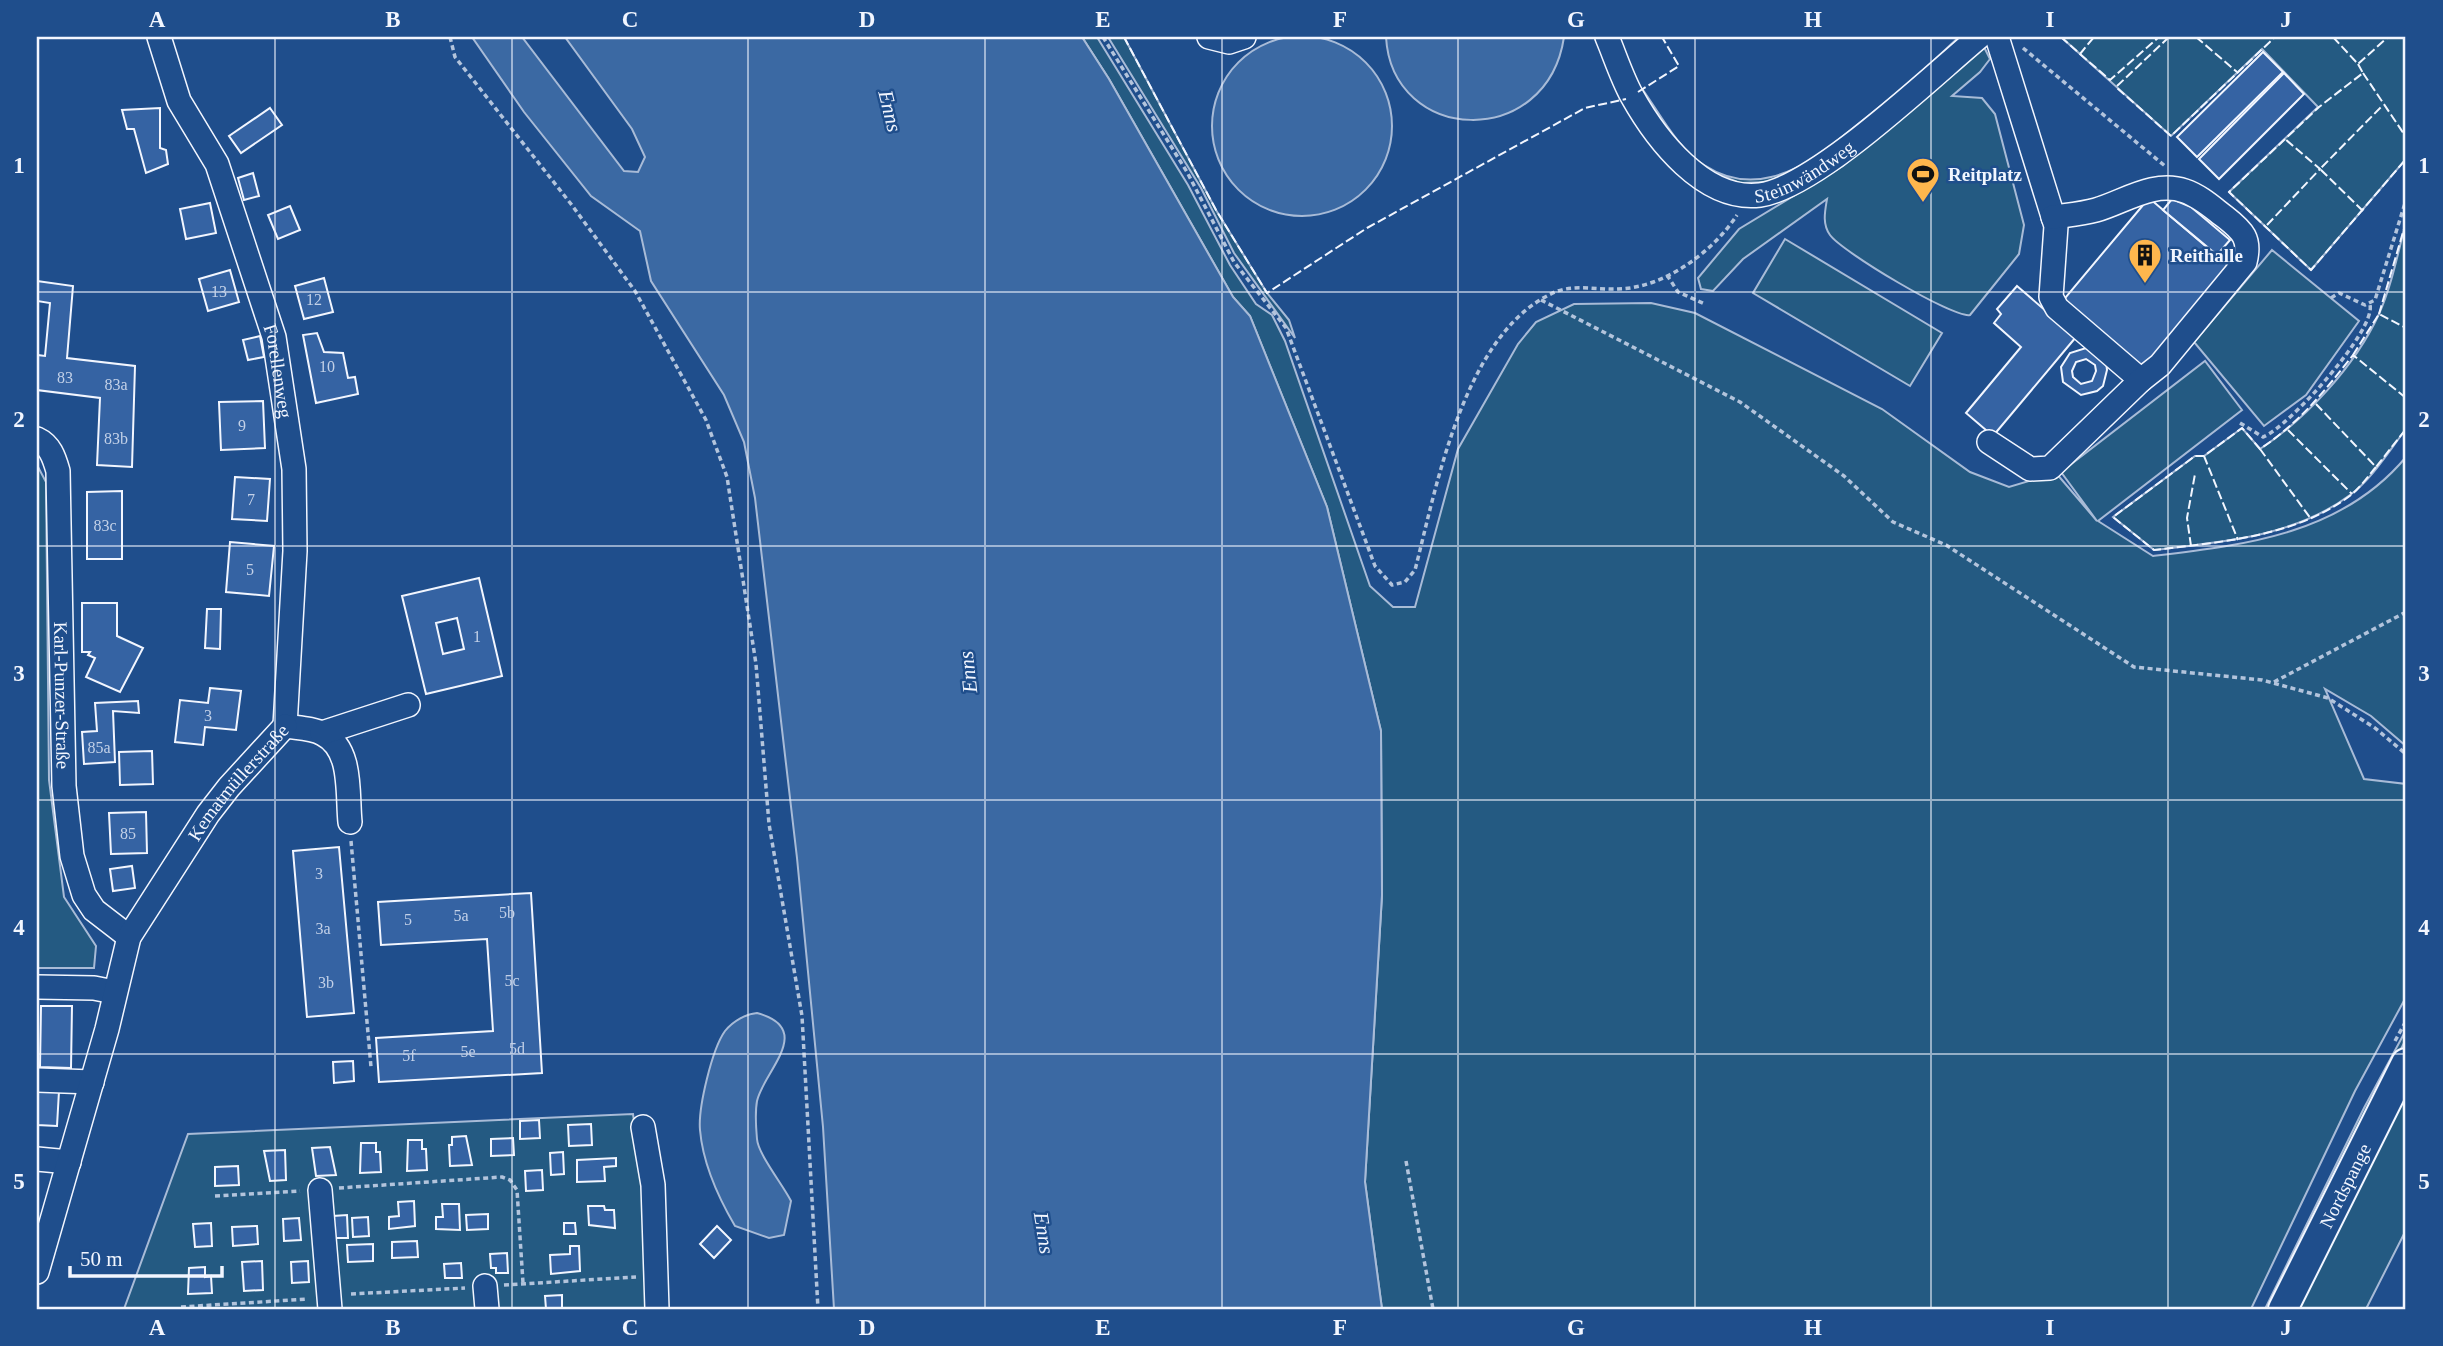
<svg xmlns="http://www.w3.org/2000/svg" width="2443" height="1346" viewBox="0 0 2443 1346" font-family="'Times New Roman',serif">
  <rect width="100%" height="100%" fill="#1f4e8c"/>
  <!-- green -->
  <g fill="#245a82" stroke="#a8bbd7" stroke-width="2">
    <path d="M1082 37H1097L1188 185 1230 265 1256 304 1272 315 1285 341 1370 586 1393 607H1415L1458 449 1518 344 1536 322 1574 304 1651 303 1695 313 1882 409 1970 472 2009 487 2056 473 2097 521 2061 472 2205 361 2242 410 2098 521 2153 556C2246 545 2342 534 2406 457V746L2371 716 2325 689 2364 779 2406 784V997L2355 1091 2251 1309H1382L1365 1182 1382 895 1381 731 1327 507 1250 316 1233 297 1109 79Z"/>
    <path d="M1108 37H1124L1216 210 1267 293 1289 320 1295 338 1234 253 1201 188Z"/>
    <path d="M1959 37H1967L1803 168 1769 182 1740 183 1702 168 1670 134 1641 91 1643 90C1660 114 1678 149 1704 165 1724 178 1747 183 1771 177 1831 163 1913 79 1959 37Z"/>
    <path d="M2061 37H2406V159L2311 270 2229 192 2318 107 2262 49 2171 136Z"/>
    <path d="M1983 45 1990 59 1980 72 1952 96 1982 98 1995 114 2024 225 2019 254 1970 315C1954 319 1841 251 1830 235 1822 224 1825 211 1827 199L1743 259 1713 291 1701 289 1698 278 1739 229 1843 166Z"/>
    <path d="M2406 222V429C2389 451 2372 479 2350 495 2294 537 2221 542 2154 550L2113 517 2195 456H2204L2242 428 2260 449C2307 418 2355 366 2379 314 2392 285 2398 252 2406 222Z"/>
    <path d="M1785 239 1942 333 1910 386 1753 293Z"/>
    <path d="M2272 250 2359 321 2306 395 2264 426 2194 342Z"/>
    <path d="M37 465 46 482 49 780 64 897 96 946 94 968H37Z"/>
    <path d="M2406 1030V1039L2271 1309H2265L2364 1108Z"/>
    <path d="M2406 1093V1230L2366 1309H2299Z"/>
    <path d="M633 1114 653 1260 644 1277 650 1309H124L188 1134Z"/>
  </g>
  <!-- water -->
  <g fill="#3b69a3" stroke="#a8bbd7" stroke-width="2">
    <circle cx="1302" cy="126" r="90"/>
    <path d="M472 37H522L624 171 638 172 645 157 632 129 565 37H1082L1109 79 1233 297 1250 316 1327 507 1381 731 1382 895 1365 1182 1382 1309H834L823 1127 797 858 755 498 744 442 724 395 651 281 640 231 591 196 524 112Z"/>
    <path d="M1386 37H1564C1547 151 1392 144 1386 37Z"/>
    <path d="M757 1013C816 1029 763 1072 757 1101 755 1112 756 1128 757 1139 758 1154 783 1185 791 1201L784 1235 769 1238 735 1226C718 1197 703 1165 700 1130 698 1108 712 1049 725 1031 733 1021 746 1014 757 1013Z"/>
  </g>
  <!-- building -->
  <g fill="#3563a3" stroke="#f2f6ff" stroke-width="2" fill-rule="evenodd">
    <path d="M2263 52 2283 72 2197 157 2177 137Z"/>
    <path d="M2284 73 2304 94 2219 179 2199 159Z"/>
    <path d="M160 108V148L166 150 168 164 146 173 134 129H127L122 110Z"/>
    <path d="M270 108 282 125 241 153 229 136Z"/>
    <path d="M253 173 259 196 244 200 238 178Z"/>
    <path d="M2149 198 2229 266 2142 371 2060 304Z"/>
    <path d="M2172 199 2191 207 2230 240 2217 255 2163 210Z"/>
    <path d="M210 203 216 233 186 239 180 209Z"/>
    <path d="M290 206 300 230 278 239 268 215Z"/>
    <path d="M230 270 239 302 208 311 199 279Z"/>
    <path d="M324 278 333 312 304 319 295 286Z"/>
    <path d="M37 281 73 286 67 358 135 366 132 467 97 465 100 398 37 390V355L45 356 50 303 37 301Z"/>
    <path d="M2017 286 2076 337 1993 436 1966 413 2021 347 1994 323 2001 314 1997 309Z"/>
    <path d="M317 333 324 352 343 353 348 378 355 377 358 394 316 403 303 335Z"/>
    <path d="M260 336 264 357 248 360 243 340Z"/>
    <path d="M2086 348 2094 350 2106 362 2107 370 2103 386 2097 391 2081 395 2063 382 2061 367 2070 353ZM2086 359 2095 365 2096 371 2092 381 2081 384 2073 377 2072 371 2076 362Z"/>
    <path d="M263 401 265 448 221 450 219 402Z"/>
    <path d="M235 477 270 479 267 521 232 519Z"/>
    <path d="M122 491V559H87V492Z"/>
    <path d="M230 542 274 546 269 596 226 592Z"/>
    <path d="M479 578 502 676 426 694 402 596ZM457 618 464 649 443 654 436 623Z"/>
    <path d="M82 603H117V636L143 648 120 692 86 677 95 658 88 655 90 652H82Z"/>
    <path d="M207 609H221L220 649 205 648Z"/>
    <path d="M210 688 241 691 236 730 205 727 203 745 175 742 180 700 208 703Z"/>
    <path d="M138 701 139 713 113 711 115 762 84 764 82 732 97 731 95 703Z"/>
    <path d="M152 751 153 784 120 785 119 752Z"/>
    <path d="M146 812 147 853 111 854 109 813Z"/>
    <path d="M339 847 354 1013 307 1017 293 851Z"/>
    <path d="M132 866 135 888 113 891 110 869Z"/>
    <path d="M531 893 542 1073 379 1082 376 1038 493 1031 487 939 381 945 378 902Z"/>
    <path d="M41 1006H72L71 1068 40 1067Z"/>
    <path d="M353 1061 354 1081 334 1083 333 1062Z"/>
    <path d="M37 1090 59 1091 57 1126 37 1125Z"/>
    <path d="M539 1120 540 1138 520 1139V1121Z"/>
    <path d="M591 1124 592 1145 569 1146 568 1125Z"/>
    <path d="M466 1136 472 1165 450 1166 449 1145H452V1137Z"/>
    <path d="M513 1138 514 1155 491 1156V1139Z"/>
    <path d="M408 1140H422V1149H426L427 1170 407 1171Z"/>
    <path d="M361 1143H376V1152H380L381 1172 360 1173Z"/>
    <path d="M330 1147 336 1175 316 1176 312 1148Z"/>
    <path d="M285 1150 286 1180 270 1181 264 1151Z"/>
    <path d="M563 1152 564 1174 551 1175 550 1153Z"/>
    <path d="M616 1158V1166L604 1167 605 1181 577 1182V1160Z"/>
    <path d="M238 1166 239 1185 215 1186V1167Z"/>
    <path d="M542 1170 543 1190 526 1191 525 1171Z"/>
    <path d="M414 1201 415 1226 389 1229V1217L399 1216 398 1202Z"/>
    <path d="M442 1204H459L460 1230 436 1229V1217H443Z"/>
    <path d="M588 1206H604L605 1210H614L615 1228 589 1225Z"/>
    <path d="M488 1214V1229L467 1230 466 1215Z"/>
    <path d="M347 1215 348 1238H334L333 1216Z"/>
    <path d="M368 1217 369 1236 353 1237 352 1218Z"/>
    <path d="M299 1218 301 1240 284 1241 283 1219Z"/>
    <path d="M211 1223 212 1246 195 1247 193 1224Z"/>
    <path d="M564 1223H575L576 1234H564Z"/>
    <path d="M257 1226 258 1244 233 1246 232 1227Z"/>
    <path d="M717 1226 731 1240 714 1258 700 1244Z"/>
    <path d="M417 1241 418 1257 392 1258V1242Z"/>
    <path d="M373 1244V1261L348 1262 347 1245Z"/>
    <path d="M570 1246H579L580 1271 551 1274 550 1255 570 1254Z"/>
    <path d="M507 1253 508 1273H496V1268H491L490 1254Z"/>
    <path d="M262 1261 263 1290 244 1291 242 1262Z"/>
    <path d="M308 1261 309 1282 292 1283 291 1262Z"/>
    <path d="M461 1263 462 1278H445L444 1264Z"/>
    <path d="M205 1267V1277L211 1276 212 1293 188 1294 189 1268Z"/>
    <path d="M562 1295V1309H546L545 1296Z"/>
  </g>
  <g fill="none" stroke-linecap="round" stroke-linejoin="round">
    <defs>
      <g id="minor">
        <path id="s1" d="M159 37 179 101 217 164 274 337 294 469 295 551 285 726"/>
        <path d="M1209 37 1229 42 1244 37"/>
        <path id="s2" d="M1607 37C1615 56 1622 78 1632 96 1656 139 1704 202 1760 195 1817 187 1932 76 1979 37"/>
        <path d="M1997 37 2056 226 2051 297 2057 308 2141 380"/>
        <path id="s3" d="M37 439C50 445 54 457 58 471L64 786 72 856 84 895 94 910 129 937"/>
        <path d="M1989 442 2030 469 2050 468 2141 380 2160 365 2245 262C2251 239 2243 231 2225 217 2213 208 2200 196 2185 191 2154 180 2124 202 2096 210 2082 214 2067 215 2053 217"/>
        <path d="M285 726C296 728 313 728 323 734 353 749 347 794 350 822"/>
        <path d="M322 733 408 705"/>
        <path d="M37 987 94 988 114 992"/>
        <path d="M37 1080 92 1082"/>
        <path d="M643 1127 653 1185 657 1309"/>
        <path d="M37 1159 69 1162"/>
        <path d="M320 1190 330 1309"/>
        <path id="s4" d="M37 1272 107 1029 129 937 208 814 229 787 285 726"/>
        <path d="M485 1286 487 1309"/>
      </g>
      <g id="major">
        <path id="s5" d="M2283 1309 2406 1063"/>
      </g>
    </defs>
    <!-- minor casing -->
    <use href="#minor" stroke="#f2f6ff" stroke-width="26"/>
    <!-- major casing -->
    <use href="#major" stroke="#f2f6ff" stroke-width="32"/>
    <!-- path -->
    <g stroke="#b3c4dc" stroke-width="3.5" stroke-dasharray="5 3.5" stroke-linecap="butt">
      <path d="M450 37 455 57 571 204 635 291 706 420 727 477 756 664 769 824 802 1016 818 1309"/>
      <path d="M1103 37 1187 172 1234 262 1286 328 1375 566 1392 585 1405 582 1415 570C1437 485 1464 332 1555 292 1575 284 1597 290 1618 289 1664 288 1713 252 1737 215"/>
      <path d="M2023 48 2165 166"/>
      <path d="M1667 275 1678 292 1705 304"/>
      <path d="M2331 298 2339 293 2365 305 2375 300 2406 200"/>
      <path d="M1541 300 1740 402 1844 476 1893 522 1946 545 2134 667 2262 680 2328 698 2375 728 2406 754"/>
      <path d="M2240 423 2263 437C2289 427 2376 330 2370 305"/>
      <path d="M2274 682 2406 612"/>
      <path d="M351 841 371 1067"/>
      <path d="M2395 1041 2406 1021"/>
      <path d="M1406 1161 1433 1309"/>
      <path d="M339 1188 502 1177 510 1180 517 1190 523 1283"/>
      <path d="M215 1196 300 1191"/>
      <path d="M504 1285 636 1277"/>
      <path d="M351 1294 465 1288"/>
      <path d="M181 1307 308 1299"/>
    </g>
    <!-- minor -->
    <use href="#minor" stroke="#1f4e8c" stroke-width="23"/>
    <!-- major -->
    <use href="#major" stroke="#1f4e8c" stroke-width="28"/>
    <!-- fence -->
    <g stroke="#f2f6ff" stroke-width="2" stroke-dasharray="9 3.5" stroke-linecap="butt">
      <path d="M1124 37 1216 210 1267 293 1367 228 1585 108 1626 99"/>
      <path d="M2061 37 2080 54 2094 37"/>
      <path d="M2169 37 2116 87 2171 136 2275 37"/>
      <path d="M2196 37 2237 72"/>
      <path d="M2333 37 2358 64 2388 37"/>
      <path d="M2080 54 2110 80 2159 37"/>
      <path d="M2358 64 2363 73 2319 107 2229 192 2311 270 2406 159"/>
      <path d="M2363 73 2406 137"/>
      <path d="M1638 92 1679 66 1662 37"/>
      <path d="M2363 211 2320 169 2383 105"/>
      <path d="M2267 225 2320 169 2285 139"/>
      <path d="M2379 314 2406 222"/>
      <path d="M2353 355 2379 314 2406 328"/>
      <path d="M2316 404 2376 467 2406 429"/>
      <path d="M2288 430 2352 494"/>
      <path d="M2260 449 2311 519"/>
      <path d="M2204 456 2238 540"/>
      <path d="M2376 467C2368 476 2360 488 2351 495 2296 537 2220 542 2154 550L2113 517 2195 456H2204L2242 428 2260 449C2299 423 2324 392 2353 355L2406 398"/>
      <path d="M2191 546 2187 518 2195 474"/>
    </g>
  </g>
  <!-- grid -->
  <path fill="none" stroke="#f2f6ff" stroke-width="2" stroke-opacity="0.55" d="M275 37V1309M512 37V1309M748 37V1309M985 37V1309M1222 37V1309M1458 37V1309M1695 37V1309M1931 37V1309M2168 37V1309M37 292H2406M37 546H2406M37 800H2406M37 1054H2406"/>
  <!-- icons -->
  <defs>
    <symbol id="stadium-pin" viewBox="-11 -11 22 30"><path d="M0 17L-7.5 6A9.5 9.5 0 1 1 7.5 6Z" fill="#ffb74d" stroke="#1f4e8c"/><path d="M0-5a6.5 5 0 1 0 0 10a6.5 5 0 1 0 0-10ZM-3.5-1.8h7v3.6h-7Z" fill="#111"/></symbol>
    <symbol id="building-pin" viewBox="-11 -11 22 30"><path d="M0 17L-7.5 6A9.5 9.5 0 1 1 7.5 6Z" fill="#ffb74d" stroke="#1f4e8c"/><path d="M-4-6H4V6H1V3H-1V6H-4ZM-2.5-4.3h1.7v1.8h-1.7ZM.8-4.3h1.7v1.8H.8ZM-2.5-1h1.7V.8h-1.7ZM.8-1h1.7V.8H.8Z" fill="#111"/></symbol>
  </defs>
  <g fill-rule="evenodd">
    <use href="#stadium-pin" x="1904" y="155" width="38" height="52"/>
    <use href="#building-pin" x="2126" y="236" width="38" height="52"/>
  </g>
  <g text-anchor="middle" stroke-width="5" stroke-linejoin="round" paint-order="stroke">
    <!-- number labels -->
    <g font-size="16" fill="#c3d1e8">
      <text x="219" y="297">13</text>
      <text x="314" y="305">12</text>
      <text x="327" y="372">10</text>
      <text x="65" y="383">83</text>
      <text x="116" y="390">83a</text>
      <text x="242" y="431">9</text>
      <text x="116" y="444">83b</text>
      <text x="251" y="505">7</text>
      <text x="105" y="531">83c</text>
      <text x="250" y="575">5</text>
      <text x="477" y="642">1</text>
      <text x="208" y="721">3</text>
      <text x="99" y="753">85a</text>
      <text x="128" y="839">85</text>
      <text x="319" y="879">3</text>
      <text x="507" y="918">5b</text>
      <text x="461" y="921">5a</text>
      <text x="408" y="925">5</text>
      <text x="323" y="934">3a</text>
      <text x="512" y="986">5c</text>
      <text x="326" y="988">3b</text>
      <text x="517" y="1054">5d</text>
      <text x="468" y="1057">5e</text>
      <text x="409" y="1061">5f</text>
    </g>
    <!-- street labels -->
    <g font-size="19" fill="#f2f6ff" stroke="#1f4e8c">
      <text dy="7" stroke="none"><textPath href="#s2" startOffset="285">Steinwändweg</textPath></text>
      <text dy="7" stroke="none"><textPath href="#s1" startOffset="357">Forellenweg</textPath></text>
      <text dy="7" stroke="none"><textPath href="#s3" startOffset="264">Karl-Punzer-Straße</textPath></text>
      <text dy="7" stroke="none"><textPath href="#s4" startOffset="537">Kematmüllerstraße</textPath></text>
      <text dy="7" stroke="none"><textPath href="#s5" startOffset="138">Nordspange</textPath></text>
    </g>
    <!-- poi labels -->
    <g font-size="19" font-weight="bold" fill="#f2f6ff" stroke="#1f4e8c" text-anchor="start">
      <text x="1948" y="181">Reitplatz</text>
      <text x="2170" y="262">Reithalle</text>
    </g>
    <!-- water labels -->
    <g font-size="21" font-style="italic" fill="#f2f6ff" stroke="#1f4e8c">
      <text transform="translate(890 111) rotate(76)" y="7">Enns</text>
      <text transform="translate(968 672) rotate(-96)" y="7">Enns</text>
      <text transform="translate(1044 1233) rotate(81)" y="7">Enns</text>
    </g>
  </g>
  <!-- border -->
  <rect width="2443" height="1346" fill="none" stroke="#1f4e8c" stroke-width="77"/>
  <!-- scale -->
  <path d="M70 1266v10h152v-10" fill="none" stroke="#f2f6ff" stroke-width="3.5"/>
  <text x="80" y="1266" font-size="21" fill="#f2f6ff" stroke="#1f4e8c" stroke-width="5" paint-order="stroke">50 m</text>
  <rect x="38" y="38" width="2366" height="1270" fill="none" stroke="#f2f6ff" stroke-width="2.5"/>
  <g font-size="23" text-anchor="middle" font-weight="bold" fill="#f2f6ff">
    <text x="157" y="27">A</text>
    <text x="393" y="27">B</text>
    <text x="630" y="27">C</text>
    <text x="867" y="27">D</text>
    <text x="1103" y="27">E</text>
    <text x="1340" y="27">F</text>
    <text x="1576" y="27">G</text>
    <text x="1813" y="27">H</text>
    <text x="2050" y="27">I</text>
    <text x="2286" y="27">J</text>
    <text x="19" y="173">1</text>
    <text x="2424" y="173">1</text>
    <text x="19" y="427">2</text>
    <text x="2424" y="427">2</text>
    <text x="19" y="681">3</text>
    <text x="2424" y="681">3</text>
    <text x="19" y="935">4</text>
    <text x="2424" y="935">4</text>
    <text x="19" y="1189">5</text>
    <text x="2424" y="1189">5</text>
    <text x="157" y="1335">A</text>
    <text x="393" y="1335">B</text>
    <text x="630" y="1335">C</text>
    <text x="867" y="1335">D</text>
    <text x="1103" y="1335">E</text>
    <text x="1340" y="1335">F</text>
    <text x="1576" y="1335">G</text>
    <text x="1813" y="1335">H</text>
    <text x="2050" y="1335">I</text>
    <text x="2286" y="1335">J</text>
  </g>
</svg>
